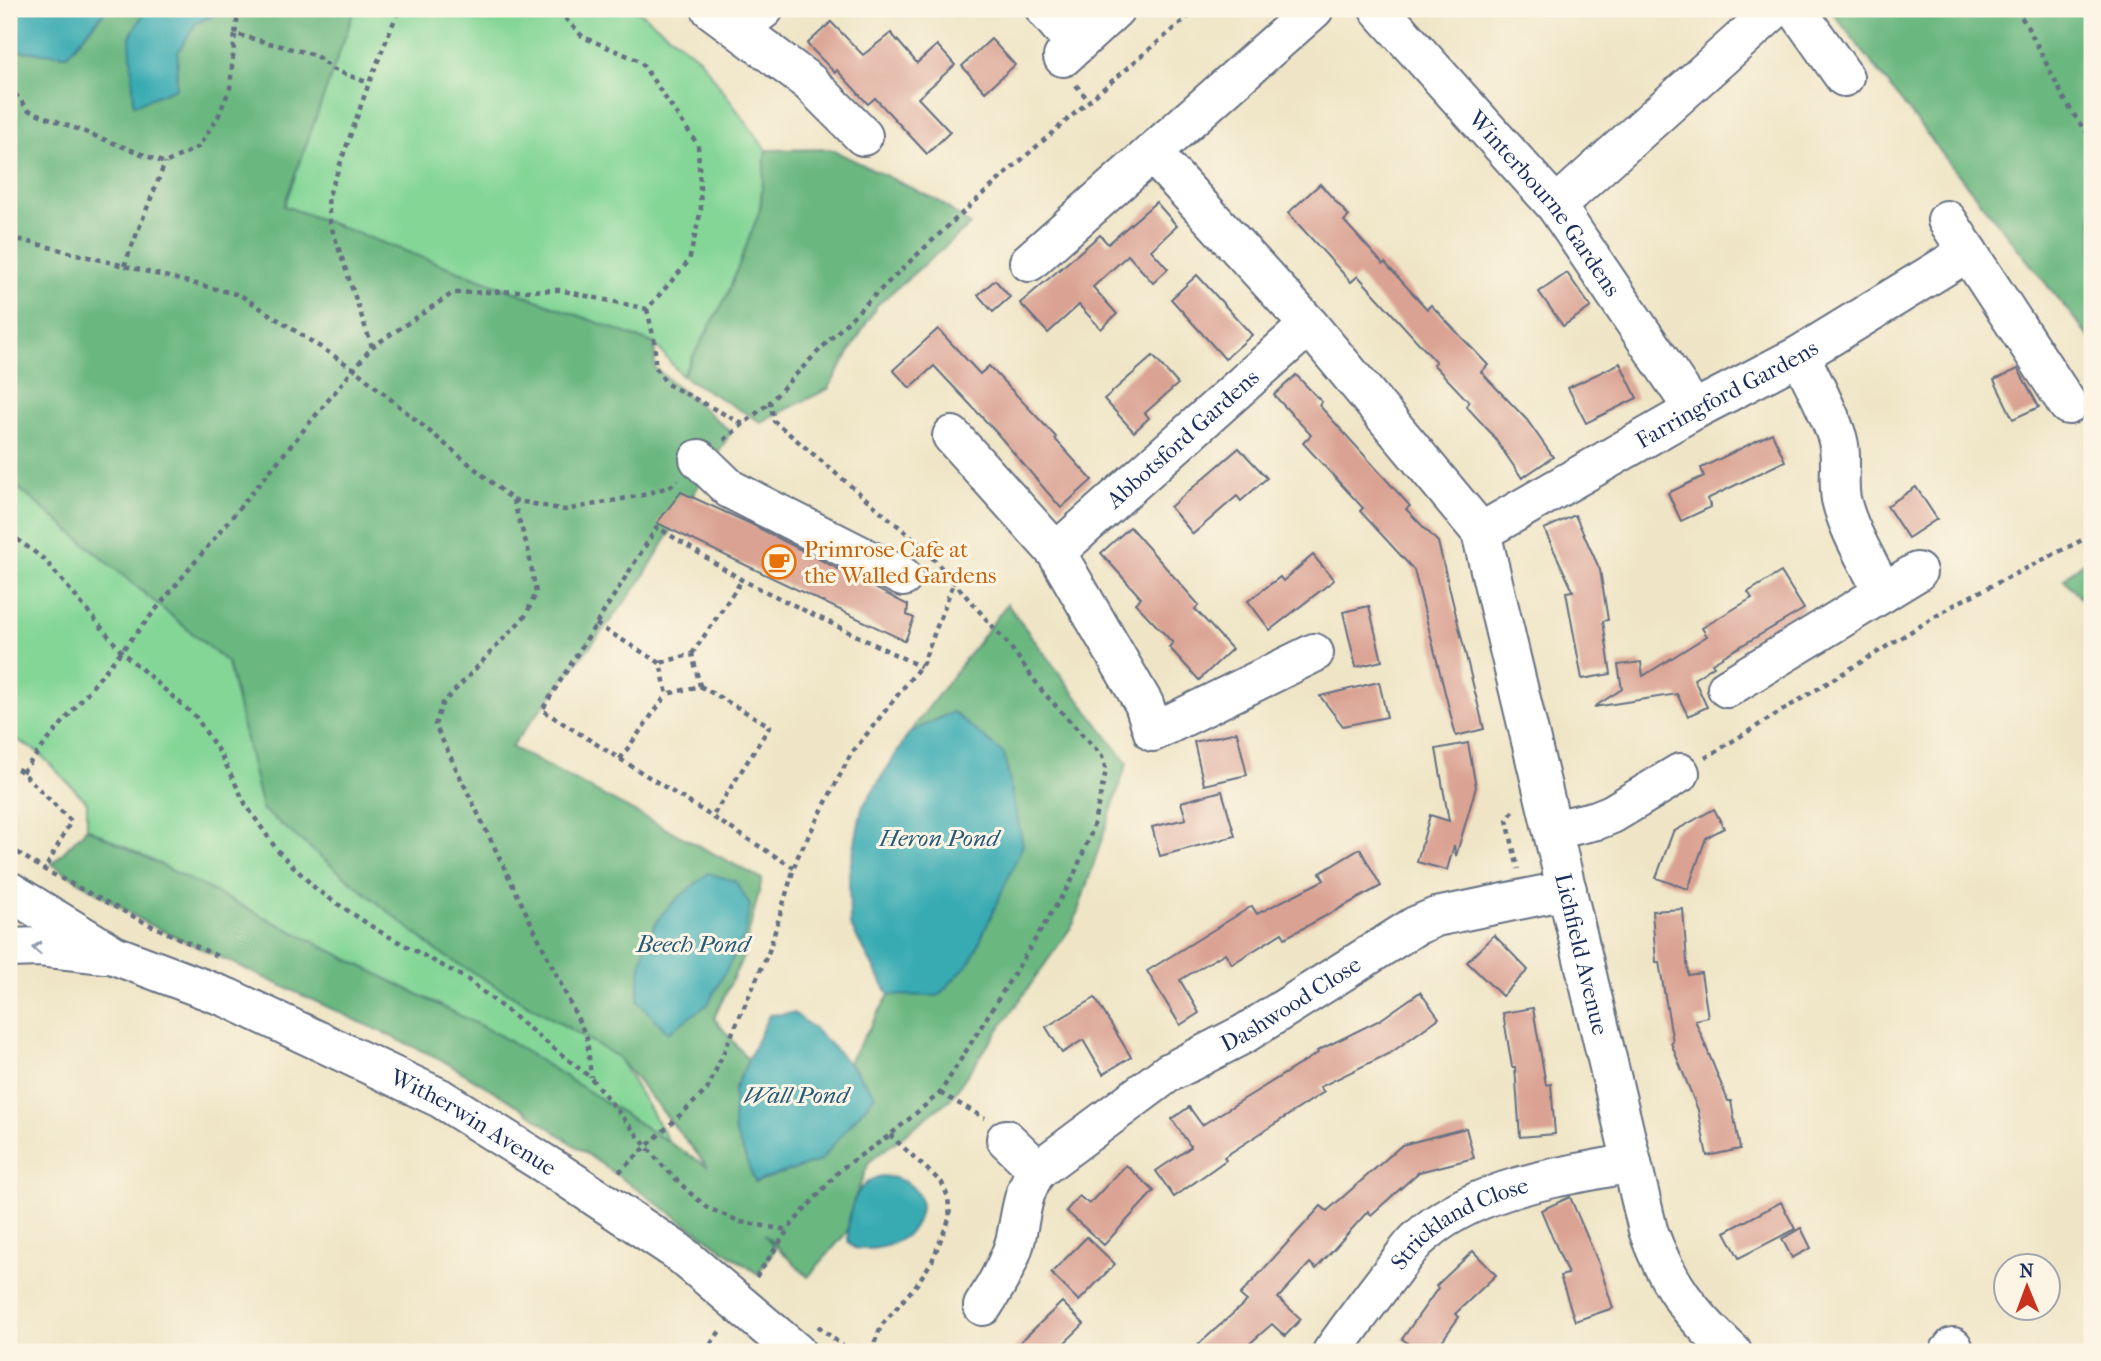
<svg xmlns="http://www.w3.org/2000/svg" width="2101" height="1361" viewBox="0 0 2101 1361" font-family="'IM FELL French Canon',serif">
  <rect width="100%" height="100%" fill="#fcf5e5"/>
  <filter id="ink" filterUnits="userSpaceOnUse"><feTurbulence type="fractalNoise" baseFrequency=".0143" numOctaves="2"/><feDisplacementMap in="SourceGraphic" scale="14" xChannelSelector="R" yChannelSelector="G"/><feConvolveMatrix kernelMatrix="1 2 1 2 8 2 1 2 1" color-interpolation-filters="sRGB"/></filter>
  <filter id="wash" filterUnits="userSpaceOnUse"><feTurbulence type="fractalNoise" baseFrequency=".00686" numOctaves="4" result="noise"/><feDisplacementMap in="SourceGraphic" scale="28" xChannelSelector="R" yChannelSelector="G"/><feGaussianBlur stdDeviation="1.57" result="paint"/><feColorMatrix in="noise" values="0 0 0 0 0 0 0 0 0 0 0 0 0 0 0 0 0 1.4 0 .05"/><feComposite in="paint" operator="in"/></filter>
  <g filter="url(#wash)">
    <rect width="100%" height="100%" fill="#efe5c6"/>
    <!-- green -->
    <g fill="#84d697" stroke="#50827a" stroke-width="2">
      <path d="M355 9H636L700 59 766 150 760 210 727 296 682 376 655 344 284 206Z"/>
      <path d="M9 480 228 663 263 809 438 952 618 1057 669 1142 501 1036 87 828V802L39 753 9 735Z"/>
    </g>
    <!-- forest -->
    <g fill="#6bb780" stroke="#43736f" stroke-width="2">
      <path d="M107 9H146L130 37 176 88 178 52 196 22 220 13 219 9H355L284 206 655 344V368L731 432 639 584 511 747 762 879 743 957 714 1018 748 1060 734 1090 755 1182 820 1161 874 1094 849 1062 889 995H938L953 712 910 732 1007 604 1127 763 1074 923 950 1099 869 1162 854 1200 847 1232 808 1277 764 1234 775 1249 758 1274 520 1107 440 1059 146 923 52 864 87 828 501 1036 708 1167 618 1057 438 952 262 809 228 663 9 480V50L67 55Z"/>
      <path d="M1830 9H2092V341L1947 160Z"/>
      <path d="M830 149 939 201 970 225 877 305 828 389 761 422 682 376 727 296 760 210 766 150Z"/>
      <path d="M2092 554V611L2064 579Z"/>
    </g>
    <!-- water -->
    <g fill="#39abb2" stroke="#2a6d88" stroke-width="2">
      <path d="M9 9H107L67 55 9 50Z"/>
      <path d="M146 9H219L220 13 196 23 178 52 176 88 134 105 130 37Z"/>
      <path d="M953 712 1004 754 1023 845 971 961 938 996 889 995 850 925 849 873 862 808 910 732Z"/>
      <path d="M708 873 735 881 750 905 744 937 708 1004 668 1033 638 1001C639 972 642 942 660 917 670 902 694 886 708 873Z"/>
      <path d="M794 1013C826 1037 850 1064 875 1095L820 1161 755 1182 734 1129V1090L769 1015Z"/>
      <path d="M882 1176C949 1181 922 1258 854 1248L848 1241C847 1215 853 1182 882 1176Z"/>
    </g>
    <g id="blocks">
      <!-- building -->
      <g fill="#daa293">
        <path d="M831 22 863 55 891 33 917 63 937 45 955 65 918 98 950 132 927 154 875 98 868 104 837 70 835 73 807 44Z"/>
        <path d="M991 39 1015 65 985 92 962 66Z"/>
        <path d="M1320 184 1349 216 1344 221 1383 264 1385 263 1427 309 1431 305 1488 365 1481 372 1527 420 1553 457 1522 478 1491 433 1466 406 1469 402 1433 364 1436 362 1358 276 1351 282 1288 213Z"/>
        <path d="M1156 202 1177 226 1151 250 1168 269 1153 283 1128 255 1093 287 1117 314 1101 329 1079 305 1048 333 1020 303 1100 235 1108 244Z"/>
        <path d="M1567 273 1591 307 1563 326 1539 292Z"/>
        <path d="M1197 275 1252 335 1225 359 1171 299Z"/>
        <path d="M995 280 1010 297 993 312 978 295Z"/>
        <path d="M938 329 980 374 989 366 1056 437 1055 439 1092 480 1061 508 995 431 934 366 910 388 893 370Z"/>
        <path d="M1153 356 1178 384 1145 413 1149 418 1134 432 1104 399Z"/>
        <path d="M1620 363 1637 398 1586 423 1568 388Z"/>
        <path d="M2018 369 2039 407 2013 419 1994 380Z"/>
        <path d="M1296 375 1322 402 1319 405 1410 506 1406 509 1438 542 1484 729 1456 736 1414 570 1360 511 1363 508 1303 443 1311 435 1274 395Z"/>
        <path d="M1772 433 1785 461 1707 499 1711 507 1681 521 1668 493 1704 476 1701 468Z"/>
        <path d="M1239 448 1267 478 1241 501 1237 496 1193 534 1170 507Z"/>
        <path d="M1916 487 1937 519 1908 538 1887 506Z"/>
        <path d="M681 492 751 524 908 605 907 615 914 618 905 641 657 523Z"/>
        <path d="M1575 515 1600 570 1608 620 1603 621 1611 674 1582 679 1566 592 1573 591 1544 529Z"/>
        <path d="M1130 527 1199 605 1195 609 1232 649 1199 680 1169 647 1173 643 1135 603 1141 598 1101 553Z"/>
        <path d="M1313 555 1334 580 1270 630 1248 601 1280 577 1283 581Z"/>
        <path d="M1781 572 1804 609 1712 663 1714 666 1694 679 1707 707 1688 716 1677 694 1594 707 1622 689 1618 665 1641 662 1643 676 1707 636 1702 628 1752 598 1748 592Z"/>
        <path d="M1369 606 1382 661 1356 667 1343 612Z"/>
        <path d="M1379 682 1387 717 1343 726 1320 696Z"/>
        <path d="M1237 732 1247 775 1204 785 1194 742Z"/>
        <path d="M1468 743 1476 787 1456 856 1454 845 1447 870 1417 862 1430 815 1449 821 1436 749Z"/>
        <path d="M1222 791 1235 836 1160 856 1152 827 1186 819 1181 802Z"/>
        <path d="M1714 809 1724 828 1706 838 1688 889 1656 878 1673 832Z"/>
        <path d="M1360 849 1381 886 1285 938 1282 933 1232 964 1225 953 1180 980 1199 1013 1180 1025 1147 971 1252 906 1257 914 1324 880 1320 873Z"/>
        <path d="M1683 909 1688 975 1701 973 1708 1017 1695 1020 1728 1101H1731L1740 1149 1707 1156 1698 1110 1671 1043 1673 1042 1659 962H1656L1652 911Z"/>
        <path d="M1494 935 1528 970 1502 996 1467 962Z"/>
        <path d="M1420 992 1439 1018 1392 1052 1320 1087 1324 1092 1224 1157 1226 1160 1174 1197 1156 1171 1191 1147 1172 1119 1189 1107 1202 1125 1318 1053 1317 1051 1380 1020Z"/>
        <path d="M1095 998 1131 1057 1103 1074 1083 1040 1062 1053 1046 1027Z"/>
        <path d="M1533 1008 1546 1085 1551 1084 1555 1134 1520 1137 1515 1067H1512L1503 1013Z"/>
        <path d="M1466 1128 1474 1158 1419 1172 1371 1215 1368 1211 1316 1269 1310 1263 1278 1298 1301 1319 1285 1336 1272 1324 1240 1352H1190L1247 1301 1240 1295 1321 1206 1327 1211 1402 1145Z"/>
        <path d="M1126 1165 1154 1191 1104 1245 1066 1211 1079 1196 1089 1204Z"/>
        <path d="M1570 1197 1599 1264 1613 1308 1575 1321 1560 1276 1568 1274 1541 1210Z"/>
        <path d="M1781 1202 1795 1229 1739 1258 1725 1232Z"/>
        <path d="M1801 1228 1811 1248 1792 1258 1782 1239Z"/>
        <path d="M1087 1237 1115 1264 1079 1301 1051 1273Z"/>
        <path d="M1473 1251 1496 1275 1455 1314 1459 1317 1434 1352H1400L1408 1343 1402 1339 1438 1288 1436 1286Z"/>
        <path d="M1062 1302 1084 1324 1055 1352H1010Z"/>
      </g>
    </g>
  </g>
  <g filter="url(#ink)">
    <use href="#blocks" fill-opacity="0" stroke="#656f82" stroke-width="2"/>
    <g fill="none" stroke-linecap="round" stroke-linejoin="round">
      <defs>
        <g id="minor">
          <path d="M711 9 809 82 863 136"/>
          <path d="M1045 9 1076 45"/>
          <path id="s1" d="M1379 9 1556 206 1694 410"/>
          <path d="M1796 9 1844 77"/>
          <path d="M739 28 764 9"/>
          <path d="M1063 57 1115 9"/>
          <path id="s2" d="M1152 153 1309 325 1481 532 1648 1230C1667 1284 1691 1314 1732 1352"/>
          <path d="M1556 206 1775 9"/>
          <path d="M1947 220 2068 405"/>
          <path d="M1029 262 1314 9"/>
          <path d="M1800 355C1812 381 1827 407 1836 434 1844 455 1837 477 1841 499 1848 531 1869 563 1883 593"/>
          <path d="M952 436 1056 552 1144 704 1153 732 1314 653"/>
          <path d="M699 459 730 489 903 577"/>
          <path id="s3" d="M1481 532 1694 410 1800 355 1968 252"/>
          <path id="s4" d="M1056 552 1309 325"/>
          <path d="M1727 688 1917 572"/>
          <path d="M1553 830 1597 820 1612 814 1680 773"/>
          <path id="s5" d="M9 891 114 955 228 998 440 1098 561 1174 677 1251 796 1352"/>
          <path d="M9 948 39 947 105 954"/>
          <path id="s6" d="M1038 1170 1168 1073 1244 1034 1415 926 1436 917 1567 890"/>
          <path d="M983 1306C996 1286 1008 1266 1015 1242 1021 1218 1021 1191 1038 1170L1006 1139"/>
          <path id="s7" d="M1332 1352C1352 1324 1372 1297 1393 1270 1401 1260 1408 1249 1417 1240 1473 1187 1559 1177 1632 1163"/>
          <path d="M1949 1352 1953 1347"/>
        </g>
      </defs>
      <!-- minor casing -->
      <use href="#minor" stroke="#656f82" stroke-width="42"/>
      <!-- path -->
      <g stroke="#656f82" stroke-width="4.5" stroke-dasharray="5 5" stroke-linecap="butt">
        <path d="M239 9 235 34 315 55 332 69 369 83"/>
        <path d="M2016 9C2044 49 2059 103 2092 138"/>
        <path d="M1076 85 1089 101"/>
        <path d="M9 86 28 110 165 163 198 147 218 117 230 88 235 34"/>
        <path d="M9 237 240 295 354 369 513 500 565 510 643 495 671 486 678 480"/>
        <path d="M124 266 165 163"/>
        <path d="M647 309 655 344V367L667 384 743 424"/>
        <path d="M372 347 330 223 328 198 369 83 399 9"/>
        <path d="M724 440 770 402"/>
        <path d="M513 500 528 549 536 593 526 615 442 704 435 725 587 1038 591 1077"/>
        <path d="M9 533 45 560 122 652 196 717 221 755 246 805 277 850 317 890 377 930 467 979 591 1078 659 1162 690 1193 708 1208 741 1222 787 1230"/>
        <path d="M596 624 660 663 667 694 700 686 692 654 660 663"/>
        <path d="M692 654 742 580"/>
        <path d="M700 686 770 726 712 817"/>
        <path d="M1705 758 1959 602 2092 535"/>
        <path d="M620 759 667 694"/>
        <path d="M9 763 22 772 71 821 44 871"/>
        <path d="M22 772 372 347 453 293 559 290 647 309 689 261 701 210 698 145 640 61 583 37 556 9"/>
        <path d="M1513 811 1507 820 1518 869"/>
        <path d="M9 847 45 870 146 923 217 956"/>
        <path d="M794 868 542 710 657 527 742 580 921 667"/>
        <path d="M940 1093 985 1118"/>
        <path d="M619 1172 707 1090 769 951 797 858 851 754 923 663 954 582"/>
        <path d="M756 1277 792 1224 841 1169 890 1135 940 1093 1072 880 1092 831 1106 771 1102 756 1043 692 1009 645 923 547 774 421 770 402C902 260 1049 134 1197 9"/>
        <path d="M818 1326 850 1352"/>
        <path d="M705 1352 722 1328"/>
        <path d="M871 1352 881 1326 917 1284 932 1261 950 1217 948 1197 942 1183 890 1135"/>
        <path d="M1836 1352C1856 1347 1875 1347 1895 1352"/>
      </g>
      <!-- minor -->
      <use href="#minor" stroke="#fff" stroke-width="38"/>
    </g>
    <!-- one-way arrows -->
    <defs><path id="oneway-chevron" d="M-2-3.5L2.5 0L-2 3.5" fill="none" stroke-width="1.6" stroke-linecap="round" stroke-linejoin="round" transform="scale(1.75)"/></defs>
    <use stroke="#8d97ae" href="#oneway-chevron" transform="translate(37 948) rotate(-177)"/>
  </g>
  <!-- icons -->
  <defs>
    <symbol id="cafe-ring" viewBox="-11 -11 22 22"><circle r="9.5" fill="#fcf5e5" stroke="#e8710a" stroke-width="1.5"/><path d="M-5.5-4.5H6V0H3Q3 3.5 0 3.5H-2.5Q-5.5 3.5-5.5 0ZM3-3.2v2h1.7v-2ZM-6 4.5H4V6H-6Z" fill="#e8710a"/></symbol>
  </defs>
  <g fill-rule="evenodd">
    <use href="#cafe-ring" x="760" y="543" width="38" height="38"/>
  </g>
  <g text-anchor="middle" stroke-width="6" stroke-linejoin="round" paint-order="stroke">
    <!-- street labels -->
    <g font-size="23" fill="#1b2f5e" stroke="#fcf5e5">
      <text dy="8" stroke="none"><textPath href="#s1" startOffset="256">Winterbourne Gardens</textPath></text>
      <text dy="8" stroke="none"><textPath href="#s3" startOffset="282">Farringford Gardens</textPath></text>
      <text dy="8" stroke="none"><textPath href="#s4" startOffset="170">Abbotsford Gardens</textPath></text>
      <text dy="8" stroke="none"><textPath href="#s2" startOffset="936">Lichfield Avenue</textPath></text>
      <text dy="8" stroke="none"><textPath href="#s6" startOffset="303">Dashwood Close</textPath></text>
      <text dy="8" stroke="none"><textPath href="#s5" startOffset="520">Witherwin Avenue</textPath></text>
      <text dy="8" stroke="none"><textPath href="#s7" startOffset="186">Strickland Close</textPath></text>
    </g>
    <!-- food labels -->
    <g font-size="23" fill="#c56008" stroke="#fcf5e5" text-anchor="start">
      <text x="804" y="557">Primrose Cafe at<tspan x="804" dy="26">the Walled Gardens</tspan></text>
    </g>
    <!-- water labels -->
    <g font-size="24" font-style="italic" fill="#265a7b" stroke="#fcf5e5">
      <text x="939" y="846">Heron Pond</text>
      <text x="693" y="952">Beech Pond</text>
      <text x="796" y="1103">Wall Pond</text>
    </g>
  </g>
  <!-- margin -->
  <rect width="2101" height="1361" fill="none" stroke="#fcf5e5" stroke-width="35"/>
  <!-- north arrow -->
  <g transform="translate(2027 1287) rotate(359)"><circle r="33" fill="#fcf5e5" stroke="#a2a6af" stroke-width="2"/>
  <path d="M0-5L12 26L0 18L-12 26Z" fill="#c8321e"/>
  <text y="-10" font-size="19" font-weight="bold" text-anchor="middle" fill="#1b2f5e">N</text>
  </g>
</svg>
